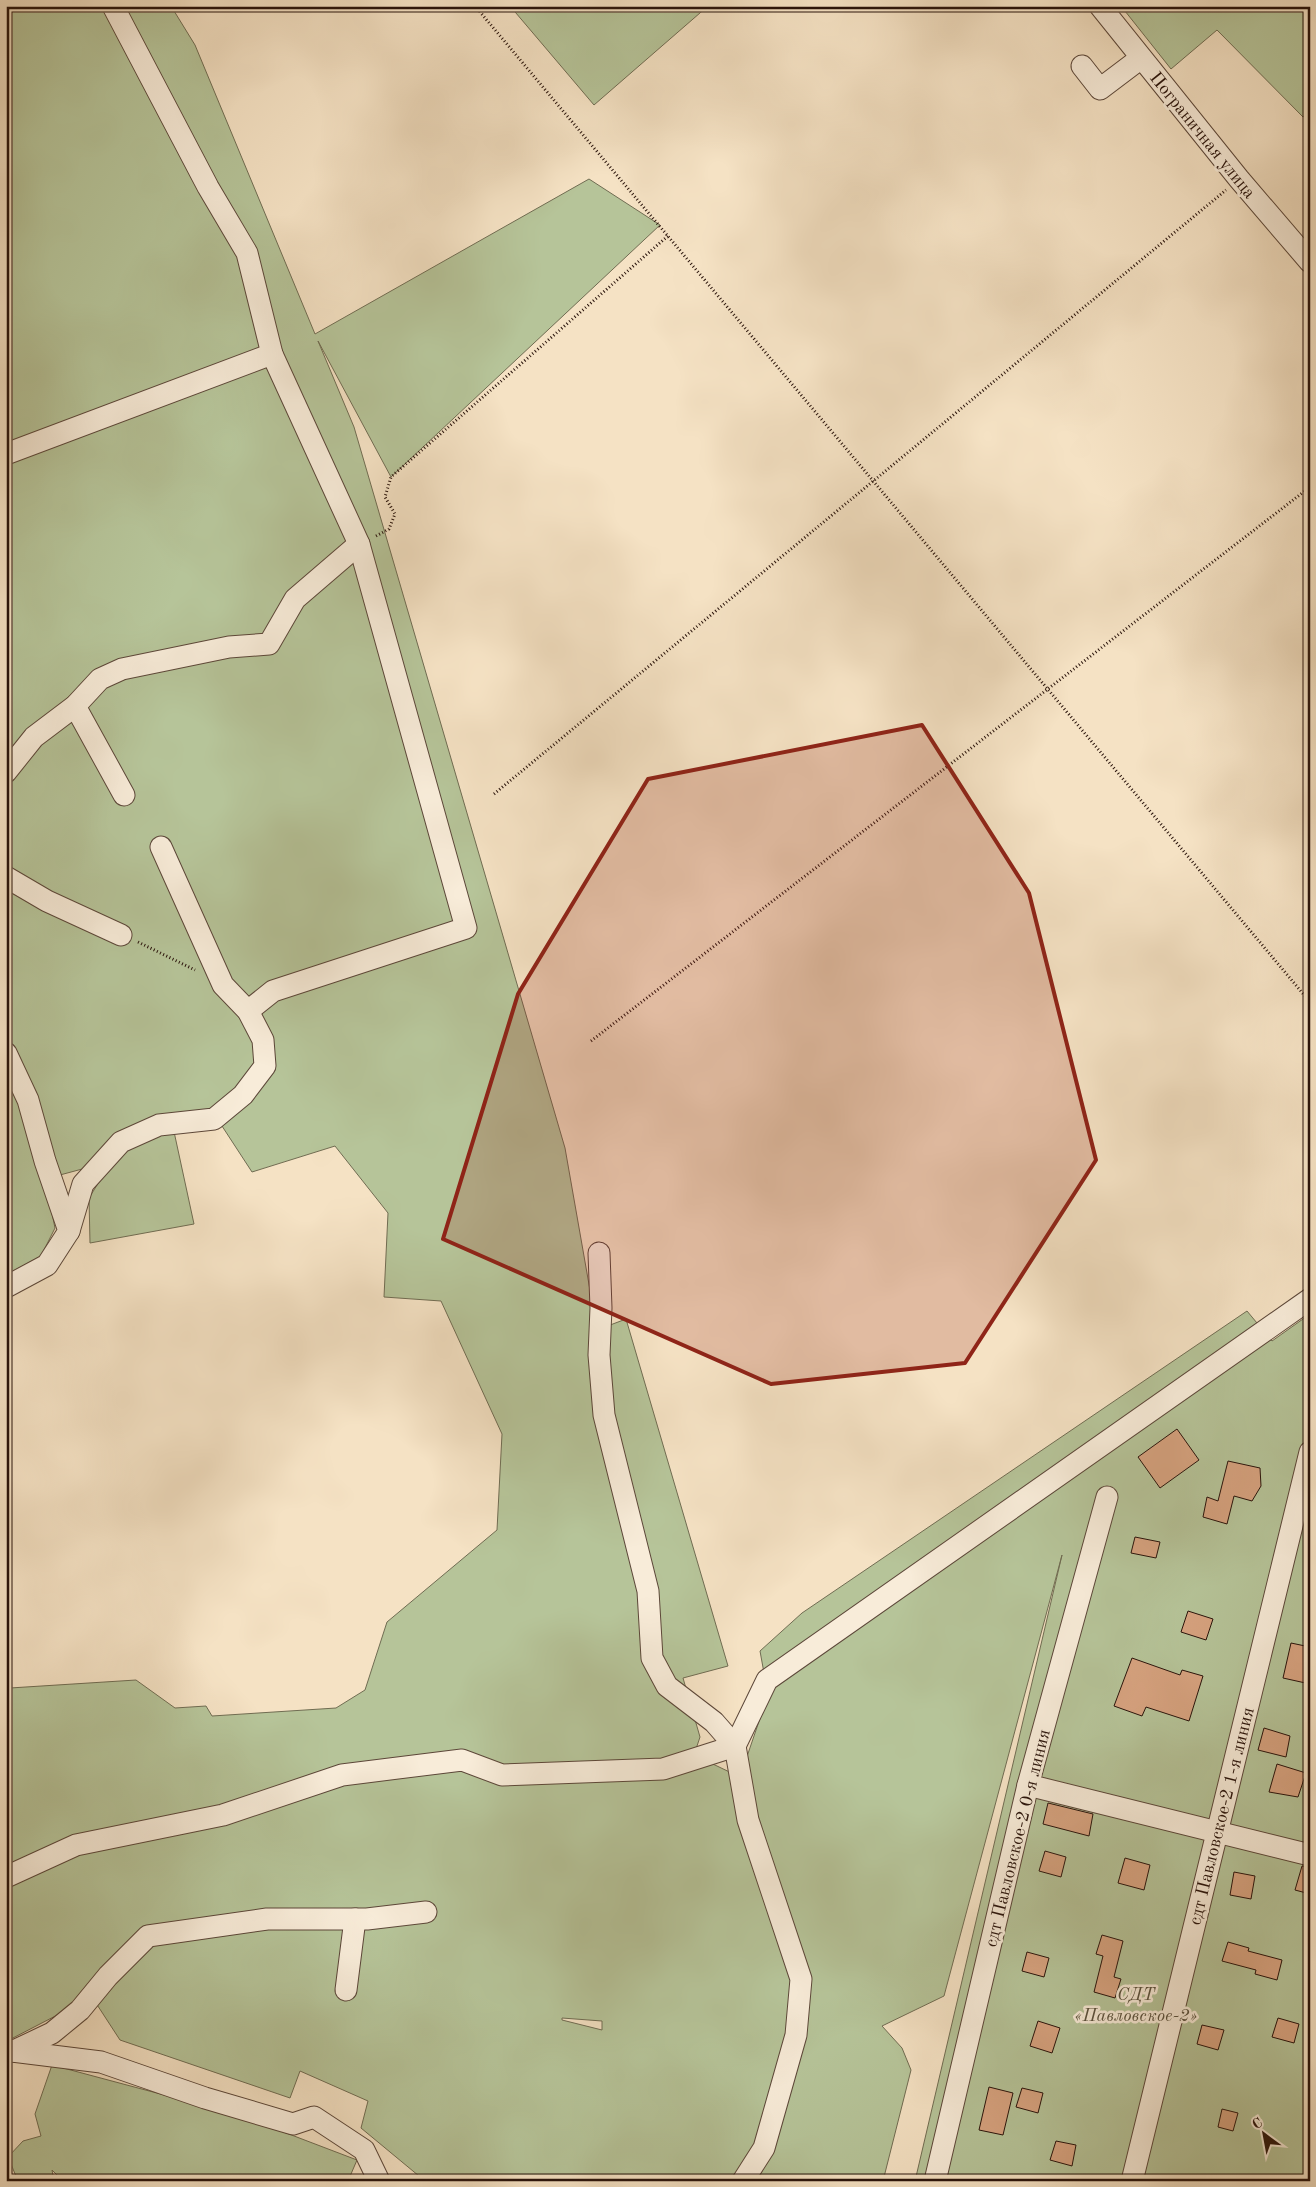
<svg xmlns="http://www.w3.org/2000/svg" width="1316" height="2187" viewBox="0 0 1316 2187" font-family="'Old Standard TT',serif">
  <rect width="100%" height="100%" fill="#f5e2c4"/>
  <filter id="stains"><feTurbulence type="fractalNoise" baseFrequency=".004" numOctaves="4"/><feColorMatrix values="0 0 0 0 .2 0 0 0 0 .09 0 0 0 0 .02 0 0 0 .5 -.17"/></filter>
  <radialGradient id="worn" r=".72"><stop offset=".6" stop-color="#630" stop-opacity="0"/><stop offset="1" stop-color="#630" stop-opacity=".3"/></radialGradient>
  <!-- green -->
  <g fill="#b6c499" stroke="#706c52" fill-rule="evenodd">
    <path d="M6 6H171L195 45 315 334 589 179 660 225 391 477 318 341 354 427 565 1148 597 1330 626 1319 728 1666 683 1678 700 1737 694 1755 740 1777 768 1695 760 1651 802 1613 1247 1311 1272 1341 1310 1314V2181H915L1062 1555 944 1996 882 2026 902 2048 911 2070 883 2181H425L361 2128 368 2101 300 2071 290 2098 120 2040 92 1997 11 2039 6 2038V1695L10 1688 136 1680 175 1708 206 1706 212 1716 336 1708 365 1690 387 1622 497 1530 502 1434 441 1301 384 1297 388 1213 335 1146 252 1172 220 1123 173 1127 194 1224 90 1243 89 1198 112 1161 45 1179 55 1228 41 1256 6 1275ZM562 2018 602 2021V2030L562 2020Z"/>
    <path d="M510 6H708L594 105Z"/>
    <path d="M1121 6H1310V112L1303 117 1217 30 1171 69Z"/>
    <path d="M52 2065 239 2115 357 2160 348 2181H63L52 2170 54 2181H18L8 2157 23 2141 41 2136 35 2114Z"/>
  </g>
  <!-- building -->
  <g fill="#d7a380" stroke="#29130b">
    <path d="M1177 1429 1199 1460 1160 1488 1138 1457Z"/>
    <path d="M1228 1461 1260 1468 1261 1486 1252 1501 1234 1496 1227 1524 1203 1517 1207 1497 1218 1501Z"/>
    <path d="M1135 1537 1160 1542 1156 1558 1131 1553Z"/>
    <path d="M1188 1611 1213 1619 1206 1640 1181 1632Z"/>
    <path d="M1291 1643 1310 1647V1684L1283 1678Z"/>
    <path d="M1132 1658 1180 1675 1182 1670 1203 1676 1189 1721 1146 1707 1142 1716 1114 1706Z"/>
    <path d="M1264 1728 1290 1736 1286 1757 1258 1750Z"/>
    <path d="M1277 1764 1306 1773 1298 1797 1269 1792Z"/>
    <path d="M1048 1803 1093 1814 1089 1836 1043 1824Z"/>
    <path d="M1045 1851 1066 1857 1061 1877 1039 1871Z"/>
    <path d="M1125 1858 1150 1865 1144 1890 1118 1883Z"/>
    <path d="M1302 1866 1310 1867V1894L1295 1890Z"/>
    <path d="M1234 1872 1255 1876 1251 1899 1230 1895Z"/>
    <path d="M1102 1935 1123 1941 1114 1977 1121 1979 1115 1998 1094 1992 1103 1956 1096 1954Z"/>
    <path d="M1228 1942 1249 1948 1248 1951 1282 1960 1277 1980 1255 1974 1256 1970 1222 1961Z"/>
    <path d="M1027 1952 1049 1958 1044 1977 1022 1971Z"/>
    <path d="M1278 2018 1299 2024 1294 2043 1272 2037Z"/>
    <path d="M1038 2021 1060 2028 1052 2053 1030 2046Z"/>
    <path d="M1202 2025 1224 2030 1218 2050 1197 2044Z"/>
    <path d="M989 2087 1013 2093 1003 2135 979 2130Z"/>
    <path d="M1022 2088 1043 2093 1038 2113 1016 2107Z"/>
    <path d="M1222 2109 1238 2113 1233 2131 1218 2127Z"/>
    <path d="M1056 2141 1076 2145 1072 2166 1050 2160Z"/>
  </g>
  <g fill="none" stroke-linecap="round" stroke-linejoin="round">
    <defs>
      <g id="minor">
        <path d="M113 6 208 187 247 253 272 354 359 544 466 928 273 991 248 1011"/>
        <path d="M1100 6 1239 179 1310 262"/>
        <path d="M1082 66 1100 89 1141 58"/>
        <path d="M6 454 272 354"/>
        <path d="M75 706 124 795"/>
        <path d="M6 772 34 737 75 706 100 679 122 669 229 647 269 644 295 599 359 544"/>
        <path d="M6 877 47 901 121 935"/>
        <path d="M6 1053 28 1100 45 1161 69 1231 47 1265 6 1287"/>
        <path d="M69 1231 83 1184 121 1142 159 1125 214 1119 243 1095 265 1066 263 1040 248 1011 223 985 161 847"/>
        <path d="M599 1253 601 1308 599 1355 604 1415 648 1591 652 1658 667 1686 714 1722 735 1746 748 1820 801 1979 796 2035 764 2148 743 2181"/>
        <path d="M1028 1785 1310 1855"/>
        <path d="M6 1877 76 1845 223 1815 342 1775 462 1760 502 1775 663 1769 735 1746 767 1680 1310 1299"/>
        <path d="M346 1990 355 1919"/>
        <path d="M12 2051 101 2062 205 2098 293 2124 314 2117 364 2150 379 2181"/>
        <path d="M14 2051 52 2033 80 2010 108 1976 148 1936 267 1919H367L426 1912"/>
        <path d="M935 2181 1028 1785 1107 1497"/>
        <path d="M1132 2181 1310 1452"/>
      </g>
    </defs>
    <!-- minor casing -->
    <use href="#minor" stroke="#5c4739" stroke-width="23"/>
    <!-- path -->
    <g stroke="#29130b" stroke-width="3" stroke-dasharray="1 2.5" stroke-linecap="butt">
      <path d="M475 6 1310 1002"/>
      <path d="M376 536 389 529 395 514 385 497 391 477 669 235"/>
      <path d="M494 794 1226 190"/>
      <path d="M138 942 195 970"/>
      <path d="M591 1041 1310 487"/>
      <path d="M6 2171 11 2181"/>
    </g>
    <!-- minor -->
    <use href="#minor" stroke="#f8ecd9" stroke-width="21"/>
  </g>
  <!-- marked area -->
  <path fill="#8f2418" fill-opacity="0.2" stroke="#8f2418" stroke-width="4" stroke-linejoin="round" d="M922 725 1029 893 1096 1160 965 1363 771 1384 443 1239 518 994 648 779Z"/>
  <g text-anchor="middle" stroke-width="5" stroke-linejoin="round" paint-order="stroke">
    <!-- street labels -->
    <g font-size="18" fill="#29130b" stroke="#f8ecd9">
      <text transform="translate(1203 135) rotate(51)" y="6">Пограничная улица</text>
      <text transform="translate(1221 1816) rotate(-76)" y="6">сдт Павловское-2 1-я линия</text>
      <text transform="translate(1017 1838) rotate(-76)" y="6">сдт Павловское-2 0-я линия</text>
    </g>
    <!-- park labels -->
    <g font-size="18" font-style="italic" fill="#5a513d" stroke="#f8ecd9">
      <text x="1136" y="2000">СДТ<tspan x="1136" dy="21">«Павловское-2»</tspan></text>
    </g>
  </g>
  <!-- margin -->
  <rect width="1316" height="2187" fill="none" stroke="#f5e2c4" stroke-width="25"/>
  <rect x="8" y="8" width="1301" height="2172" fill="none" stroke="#29130b" stroke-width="2.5"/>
  <rect x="12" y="12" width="1291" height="2162" fill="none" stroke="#29130b"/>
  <!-- north arrow -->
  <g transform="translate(1264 2134) rotate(328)" stroke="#f8ecd9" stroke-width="4" paint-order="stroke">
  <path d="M0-4L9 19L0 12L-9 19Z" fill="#29130b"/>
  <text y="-8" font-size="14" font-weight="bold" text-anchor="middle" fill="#29130b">С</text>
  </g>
  <rect width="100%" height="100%" filter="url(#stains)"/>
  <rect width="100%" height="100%" fill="url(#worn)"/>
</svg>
